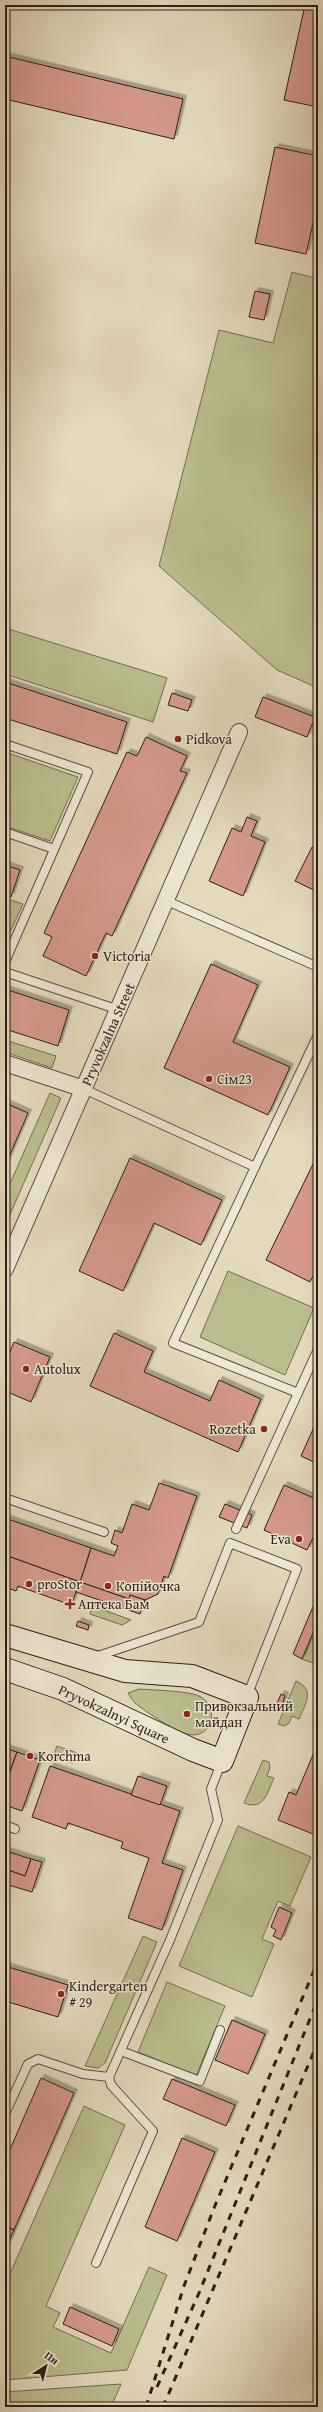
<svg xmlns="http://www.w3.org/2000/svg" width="323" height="2412" viewBox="0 0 323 2412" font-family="'Gentium Book Plus',serif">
  <defs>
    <filter id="shadow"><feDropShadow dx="3.5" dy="-3.5" stdDeviation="0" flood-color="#0004"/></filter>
  </defs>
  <rect width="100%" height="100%" fill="#e3dabc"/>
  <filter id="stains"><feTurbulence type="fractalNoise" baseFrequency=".005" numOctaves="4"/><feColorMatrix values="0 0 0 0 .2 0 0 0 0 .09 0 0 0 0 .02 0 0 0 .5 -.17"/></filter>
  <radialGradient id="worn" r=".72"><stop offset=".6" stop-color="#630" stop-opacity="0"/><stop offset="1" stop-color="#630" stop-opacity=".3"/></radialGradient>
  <!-- green -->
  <g fill="#babe8c" stroke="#726e52">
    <path d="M292 272 318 279V688L277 670 159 566 219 330 273 343Z"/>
    <path d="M5 628 167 678 153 722 5 674Z"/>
    <path d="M5 752 78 777 50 841 5 826Z"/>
    <path d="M5 898 23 904 5 943Z"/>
    <path d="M5 1040 56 1056 52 1068 5 1052Z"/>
    <path d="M50 1093 61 1098 5 1226V1195Z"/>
    <path d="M228 1271 314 1308 285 1375 200 1337Z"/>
    <path d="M93 1606 131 1620 122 1625 90 1614Z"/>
    <path d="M318 1621V1665L302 1659Z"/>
    <path d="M296 1681C316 1690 305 1704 299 1719L292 1716 289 1723 284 1726 278 1724Z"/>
    <path d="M139 1689C152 1690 189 1691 199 1696 217 1704 216 1734 193 1735 179 1735 146 1712 135 1703 132 1700 130 1696 128 1693Z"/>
    <path d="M57 1746 77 1753 73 1763 53 1757Z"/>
    <path d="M263 1760 269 1762 270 1768 267 1776 274 1778C267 1793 264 1811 244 1803Z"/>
    <path d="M238 1826 311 1857 290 1906 278 1901 262 1939 274 1944 252 1997 179 1966Z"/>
    <path d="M143 1936 157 1942 105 2063 98 2068 85 2066Z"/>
    <path d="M167 1982 225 2006 196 2076 138 2052Z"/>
    <path d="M84 2106 125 2125 46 2306 60 2313 53 2327 111 2353 149 2267 167 2275 127 2370 5 2380V2285Z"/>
    <path d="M121 2384 111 2407H5V2392Z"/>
  </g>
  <!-- building -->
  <g fill="#d5998b" stroke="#2b1f19" filter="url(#shadow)">
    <path d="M305 5 318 7V107L284 100Z"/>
    <path d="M5 56 183 99 174 139 5 99Z"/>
    <path d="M275 147 318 156V201L306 254 255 243Z"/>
    <path d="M255 291 270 294 264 320 249 317Z"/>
    <path d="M5 682 127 722 117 754 5 718Z"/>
    <path d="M172 693 192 700 188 711 168 705Z"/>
    <path d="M263 697 315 717 307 737 255 717Z"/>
    <path d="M146 737 187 756 180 771 187 773 112 936 106 933 86 976 43 956 52 937 44 933 127 752 137 756Z"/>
    <path d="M247 817 257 821 251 836 265 842 243 896 209 881 232 828 241 832Z"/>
    <path d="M312 847 318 850V892L295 881Z"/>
    <path d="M5 865 20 870 11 897 5 895Z"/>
    <path d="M211 964 258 985 233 1042 290 1067 268 1115 164 1068Z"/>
    <path d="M5 989 69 1010 58 1046 5 1029Z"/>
    <path d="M5 1103 28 1113 5 1166Z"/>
    <path d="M318 1154V1266L310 1282 266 1260Z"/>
    <path d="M130 1158 222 1200 201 1245 154 1223 123 1291 79 1271Z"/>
    <path d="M114 1333 153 1351 144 1372 210 1401 219 1380 261 1399 238 1452 90 1386Z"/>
    <path d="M14 1342 50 1357 31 1402 5 1391V1364Z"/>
    <path d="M318 1418V1464L301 1456Z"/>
    <path d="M159 1483 197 1496 168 1578 164 1576 158 1594 145 1600 130 1595 129 1599 80 1582 91 1548 114 1556 118 1546 111 1543 115 1530 122 1533 132 1504 149 1510Z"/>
    <path d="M284 1485 318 1500V1527L307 1550 264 1530Z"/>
    <path d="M225 1504 252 1515 247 1528 219 1517Z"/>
    <path d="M5 1518 91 1548 80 1582 5 1555Z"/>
    <path d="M5 1555 80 1582 71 1605 18 1586 16 1591 5 1587Z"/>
    <path d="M80 1582 129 1599 130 1595 145 1600 140 1614 76 1592Z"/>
    <path d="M318 1595V1621L302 1659 293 1654Z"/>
    <path d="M78 1621 89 1625 88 1630 76 1626Z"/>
    <path d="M281 1694 285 1696 281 1708 276 1706Z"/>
    <path d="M318 1743V1836L278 1820 289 1792 296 1795Z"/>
    <path d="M5 1748 17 1752 5 1785Z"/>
    <path d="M17 1752 40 1760 22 1811 5 1805V1786Z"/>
    <path d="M50 1766 180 1811 162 1863 183 1870 162 1930 128 1918 149 1858 121 1848 123 1842 68 1823 66 1829 32 1817Z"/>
    <path d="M138 1776 167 1786 160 1805 131 1795Z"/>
    <path d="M6 1851 31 1859 25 1876 5 1869Z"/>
    <path d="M31 1859 42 1862 32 1892 5 1884V1869L25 1876Z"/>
    <path d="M279 1907 292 1913 281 1940 273 1936 276 1930 271 1927Z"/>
    <path d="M5 1966 68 1985 58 2017 5 2001Z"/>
    <path d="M232 2020 265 2034 248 2074 215 2060Z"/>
    <path d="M41 2078 74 2093 14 2230 5 2226V2161Z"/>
    <path d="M172 2079 235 2105 226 2126 163 2099Z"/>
    <path d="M182 2138 215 2152 177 2241 145 2227Z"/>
    <path d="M5 2226 14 2230 5 2250Z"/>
    <path d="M70 2307 119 2329 112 2346 63 2324Z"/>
  </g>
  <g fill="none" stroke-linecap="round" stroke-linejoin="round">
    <defs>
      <g id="lane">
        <path d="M5 744 88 772 5 962"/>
        <path d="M5 832 54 849"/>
        <path d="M167 901 318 967"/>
        <path d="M5 972 119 1010"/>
        <path d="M84 1089 255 1167 173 1343 298 1393"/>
        <path d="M255 1167 318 1035"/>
        <path d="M5 1498 104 1532"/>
        <path d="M236 1529 318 1349"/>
        <path d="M95 1657 199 1622 230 1543 297 1569 247 1696"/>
        <path d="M5 1825 15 1829"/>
        <path d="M121 2051 200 2081 220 2030"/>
        <path d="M5 2114 28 2064 38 2059 83 2074 109 2077 170 1940 218 1820 211 1789 222 1761"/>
        <path d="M96 2263 153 2131 111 2085 109 2077"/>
      </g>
      <g id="street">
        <path d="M5 1063 84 1089"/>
        <path d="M5 1269 239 732"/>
      </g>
      <path id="secondary" d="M5 1635 125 1671 192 1676 247 1697 222 1761 193 1750 63 1689 5 1669"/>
    </defs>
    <!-- lane casing -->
    <use href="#lane" stroke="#594e42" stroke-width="10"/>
    <!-- street casing -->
    <use href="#street" stroke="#594e42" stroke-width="18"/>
    <!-- secondary casing -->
    <use href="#secondary" stroke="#2b1f19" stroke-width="24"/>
    <!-- lane -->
    <use href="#lane" stroke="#ede7d3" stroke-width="8"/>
    <!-- street -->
    <use href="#street" stroke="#ede7d3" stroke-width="16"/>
    <!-- secondary -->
    <use href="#secondary" stroke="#ede7d3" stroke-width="22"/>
    <!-- rail -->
    <g stroke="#2b1f19" stroke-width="3" stroke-dasharray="7 7" stroke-linecap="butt">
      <path d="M157 2387 199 2293 318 1999"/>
      <path d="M146 2407 184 2286 214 2208 318 1961"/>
      <path d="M163 2407 318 2042"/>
    </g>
  </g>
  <!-- markers -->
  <g fill="#8f2418" stroke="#ede7d3" stroke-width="1.5">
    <circle cx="178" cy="739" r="4"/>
    <circle cx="95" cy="956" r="4"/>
    <circle cx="209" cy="1079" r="4"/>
    <circle cx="26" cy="1369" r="4"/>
    <circle cx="264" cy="1429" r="4"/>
    <circle cx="299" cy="1539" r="4"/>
    <circle cx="29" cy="1584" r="4"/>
    <circle cx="108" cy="1586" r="4"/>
    <path d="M68 1598h4v4h4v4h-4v4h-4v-4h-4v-4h4z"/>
    <circle cx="187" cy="1714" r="4"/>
    <circle cx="30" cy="1756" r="4"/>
    <circle cx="61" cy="1994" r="4"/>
  </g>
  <g text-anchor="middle" stroke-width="3" stroke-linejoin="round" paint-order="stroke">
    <!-- poi labels -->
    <g font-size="14" fill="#2b1f19" stroke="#ede7d3" text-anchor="start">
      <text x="186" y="744">Pidkova</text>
      <text x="103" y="961">Victoria</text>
      <text x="217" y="1084">Сім23</text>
      <text x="34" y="1374">Autolux</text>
      <text x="256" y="1434" text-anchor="end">Rozetka</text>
      <text x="291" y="1544" text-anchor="end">Eva</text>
      <text x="37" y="1589">proStor</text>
      <text x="116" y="1591">Копійочка</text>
      <text x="78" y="1609">Аптека Бам</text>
      <text x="195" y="1711">Привокзальний<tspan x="195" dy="16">майдан</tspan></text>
      <text x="38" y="1761">Korchma</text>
      <text x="69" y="1991">Kindergarten<tspan x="69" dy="16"># 29</tspan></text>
    </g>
    <!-- street labels -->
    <g font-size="14" fill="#2b1f19" stroke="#ede7d3">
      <text transform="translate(108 1034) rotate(-66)" y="5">Pryvokzalna Street</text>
      <text transform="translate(114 1714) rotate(25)" y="5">Pryvokzalnyi Square</text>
    </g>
  </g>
  <!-- margin -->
  <rect width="323" height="2412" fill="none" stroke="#e3dabc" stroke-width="20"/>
  <rect x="6" y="6" width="311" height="2400" fill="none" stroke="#2b1f19" stroke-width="2"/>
  <rect x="10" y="10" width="303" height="2392" fill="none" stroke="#2b1f19"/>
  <!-- north arrow -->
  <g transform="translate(46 2366) rotate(36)" stroke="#ede7d3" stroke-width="3" paint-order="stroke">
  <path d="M0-3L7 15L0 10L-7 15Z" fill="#2b1f19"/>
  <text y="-6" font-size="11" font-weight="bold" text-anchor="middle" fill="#2b1f19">Пн</text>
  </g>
  <rect width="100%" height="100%" filter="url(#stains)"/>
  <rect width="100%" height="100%" fill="url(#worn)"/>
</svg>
